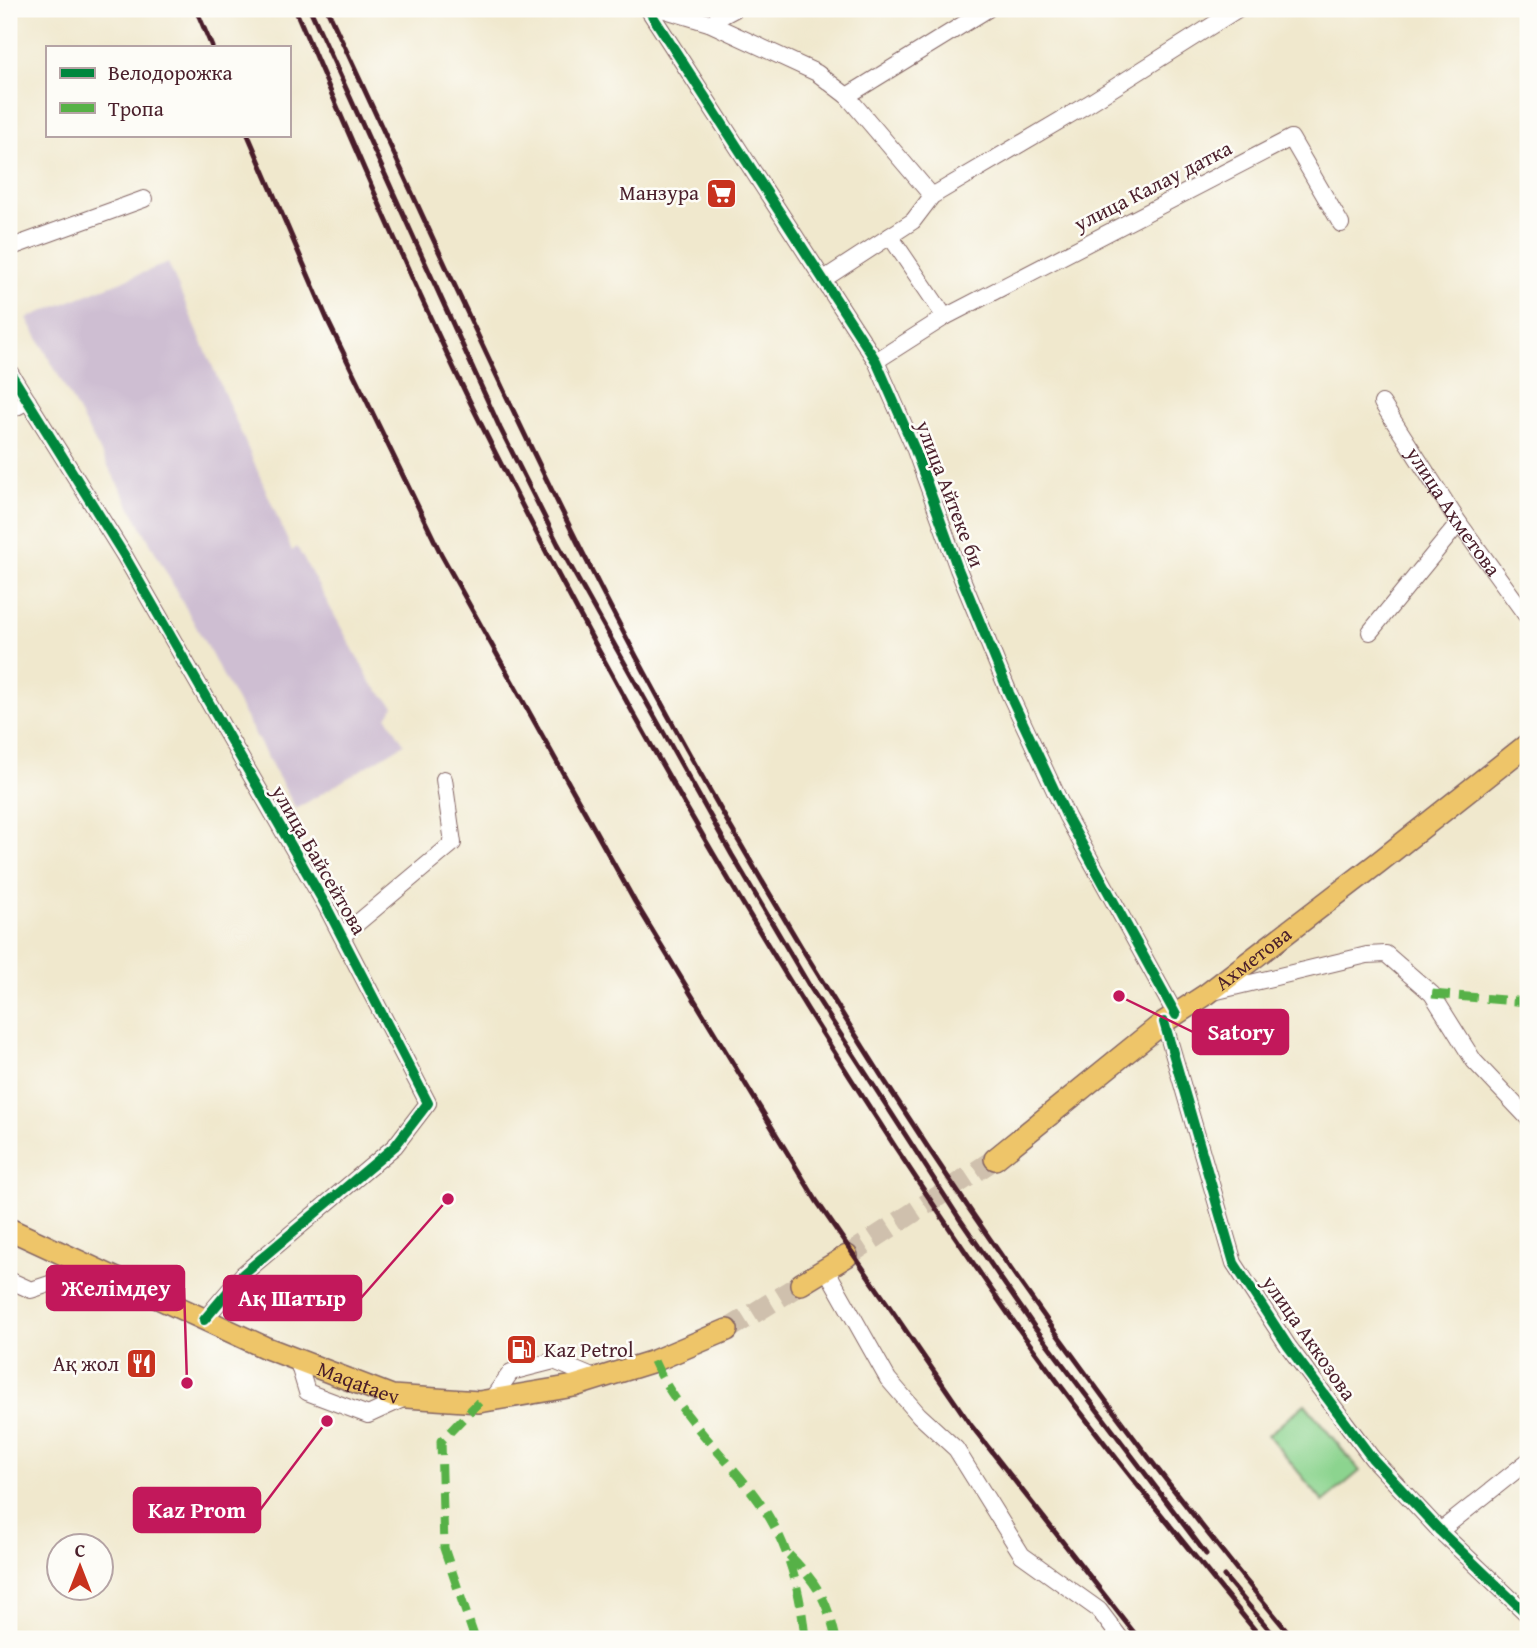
<svg xmlns="http://www.w3.org/2000/svg" width="1537" height="1648" viewBox="0 0 1537 1648" font-family="'Gentium Book Plus',serif">
  <rect width="100%" height="100%" fill="#fdfcf7"/>
  <filter id="ink" filterUnits="userSpaceOnUse"><feTurbulence type="fractalNoise" baseFrequency=".0143" numOctaves="2"/><feDisplacementMap in="SourceGraphic" scale="14" xChannelSelector="R" yChannelSelector="G"/><feConvolveMatrix kernelMatrix="1 2 1 2 8 2 1 2 1" color-interpolation-filters="sRGB"/></filter>
  <filter id="wash" filterUnits="userSpaceOnUse"><feTurbulence type="fractalNoise" baseFrequency=".00686" numOctaves="4" result="noise"/><feDisplacementMap in="SourceGraphic" scale="28" xChannelSelector="R" yChannelSelector="G"/><feGaussianBlur stdDeviation="1.57" result="paint"/><feColorMatrix in="noise" values="0 0 0 0 0 0 0 0 0 0 0 0 0 0 0 0 0 1.4 0 .05"/><feComposite in="paint" operator="in"/></filter>
  <g filter="url(#wash)">
    <rect width="100%" height="100%" fill="#f0e8cd"/>
    <!-- industrial -->
    <path fill="#cebed2" d="M168 263 292 551 297 547 372 684 394 706 387 717 404 744 296 809 27 318Z"/>
    <!-- green -->
    <path fill="#8cd48f" stroke="#6b7a5d" stroke-width="2" d="M1305 1404 1360 1471 1323 1502 1268 1435Z"/>
  </g>
  <g filter="url(#ink)">
    <g fill="none" stroke-linecap="round" stroke-linejoin="round">
      <!-- major-tunnel -->
      <g stroke="#cfc0ad" stroke-width="21" stroke-dasharray="21 10" stroke-linecap="butt">
        <path d="M847 1256 995 1159"/>
        <path d="M727 1330 801 1284"/>
      </g>
      <defs>
        <g id="minor">
          <path d="M648 9 876 361 915 450 958 569 1009 693 1067 817 1176 1015"/>
          <path d="M662 9 709 23 817 73 847 96 932 196"/>
          <path d="M709 23 735 9"/>
          <path d="M847 96 988 9"/>
          <path d="M890 236 945 317"/>
          <path d="M9 248 144 199"/>
          <path d="M824 279 913 221 932 196 1088 104 1238 9"/>
          <path d="M876 361 945 317 1291 138 1341 224"/>
          <path d="M9 371 124 555 326 906 428 1103 395 1146 243 1274 204 1320"/>
          <path id="s1" d="M1382 403 1459 523 1528 618"/>
          <path d="M9 411 28 401"/>
          <path d="M1370 632 1459 523"/>
          <path d="M342 936 453 843 444 779"/>
          <path d="M1213 992 1367 955 1386 954 1432 994 1474 1061 1528 1118"/>
          <path d="M1164 1022 1234 1263 1288 1346 1372 1458 1440 1531 1528 1615"/>
          <path d="M826 1269 888 1379 919 1415 956 1449 1022 1555 1099 1610 1121 1639"/>
          <path d="M9 1280 31 1290 95 1269"/>
          <path d="M297 1359 307 1392 368 1415 405 1398"/>
          <path d="M491 1400 511 1372 554 1361 597 1379"/>
          <path d="M1440 1531 1528 1461"/>
        </g>
        <g id="major">
          <path id="s2" d="M995 1159 1164 1022 1207 994 1379 862 1528 744"/>
          <path id="s3" d="M9 1229 264 1347 392 1396 479 1402 574 1386 654 1361 727 1330"/>
          <path d="M801 1284 847 1256"/>
        </g>
      </defs>
      <!-- minor casing -->
      <use href="#minor" stroke="#846564" stroke-width="18"/>
      <!-- major casing -->
      <use href="#major" stroke="#846564" stroke-width="24"/>
      <!-- minor -->
      <use href="#minor" stroke="#fff" stroke-width="16"/>
      <!-- major -->
      <use href="#major" stroke="#eec569" stroke-width="21"/>
      <!-- rail -->
      <g stroke="#4a1f2b" stroke-width="5">
        <path d="M196 9 212 47"/>
        <path d="M295 9C353 143 410 279 474 410 629 723 809 1029 1009 1315 1088 1427 1176 1533 1262 1639"/>
        <path d="M310 9 500 428 558 544 732 855 810 987 959 1218 1033 1325 1206 1554"/>
        <path d="M327 9C428 225 524 445 636 656 822 1005 1040 1336 1294 1639"/>
        <path d="M248 135 328 321 441 554 635 902 816 1200 970 1424 1139 1639"/>
        <path d="M1224 1576 1277 1639"/>
      </g>
      <!-- quiet -->
      <g stroke="#57b146" stroke-width="9" stroke-dasharray="18 9" stroke-linecap="butt">
        <path d="M1432 994 1528 1002"/>
        <path d="M654 1361C679 1417 725 1454 760 1503 788 1542 801 1592 805 1639"/>
        <path d="M789 1555C818 1584 827 1600 836 1639"/>
        <path d="M475 1639 444 1548 441 1441 479 1402"/>
      </g>
      <defs>
        <g id="cycleway">
          <path d="M648 9 876 361 915 450 958 569 1009 693 1067 817 1176 1015"/>
          <path d="M9 371 124 555 326 906 428 1103 395 1146 243 1274 204 1320"/>
          <path d="M1164 1022 1234 1263 1288 1346 1372 1458 1440 1531 1528 1615"/>
        </g>
      </defs>
      <!-- cycleway casing -->
      <use href="#cycleway" stroke="#fdfcf7" stroke-width="15"/>
      <!-- cycleway -->
      <use href="#cycleway" stroke="#00873e" stroke-width="10"/>
    </g>
  </g>
  <!-- icons -->
  <defs>
    <symbol id="supermarket-square" viewBox="-11 -11 22 22"><rect x="-9" y="-9" width="18" height="18" rx="4" fill="#c8321e" stroke="#fdfcf7"/><path d="M-6-5.5h2.5l.6 2H6L4.5 2H-2.5L-4.4-4H-6ZM-1.5 3.2a1.3 1.3 0 1 0 .1 0ZM3 3.2a1.3 1.3 0 1 0 .1 0Z" fill="#fff"/></symbol>
    <symbol id="fuel-square" viewBox="-11 -11 22 22"><rect x="-9" y="-9" width="18" height="18" rx="4" fill="#c8321e" stroke="#fdfcf7"/><path d="M-5.5-6h7V0h2V4h1.3V-2.5L3-4.5l.8-.8L6-3V5H2.5V1h-1V6h-7ZM-4.2-4.7v3.2H.2V-4.7Z" fill="#fff"/></symbol>
    <symbol id="restaurant-square" viewBox="-11 -11 22 22"><rect x="-9" y="-9" width="18" height="18" rx="4" fill="#c8321e" stroke="#fdfcf7"/><path d="M-5-6h1v4h1v-4h1v4h1v-4h1v5L-1.5 .5V6h-2V.5L-5-1ZM5-6V6H3V1.5H1.5Q1.5-4 5-6Z" fill="#fff"/></symbol>
  </defs>
  <g fill-rule="evenodd">
    <use href="#supermarket-square" x="704" y="176" width="35" height="35"/>
    <use href="#fuel-square" x="504" y="1332" width="35" height="35"/>
    <use href="#restaurant-square" x="124" y="1346" width="35" height="35"/>
  </g>
  <g text-anchor="middle" stroke-width="5" stroke-linejoin="round" paint-order="stroke">
    <!-- street labels -->
    <g font-size="21" fill="#4a1f2b" stroke="#fdfcf7">
      <text transform="translate(1153 186) rotate(-27)" y="7">улица Калау датка</text>
      <text transform="translate(950 494) rotate(69)" y="7">улица Айтеке би</text>
      <text dy="7" stroke="none"><textPath href="#s1" startOffset="130">улица Ахметова</textPath></text>
      <text transform="translate(319 860) rotate(60)" y="7">улица Байсейтова</text>
      <text dy="7" stroke="none"><textPath href="#s2" startOffset="327">Ахметова</textPath></text>
      <text transform="translate(1309 1338) rotate(55)" y="7">улица Аккозова</text>
      <text dy="7" stroke="none"><textPath href="#s3" startOffset="382">Maqataev</textPath></text>
    </g>
    <!-- poi labels -->
    <g font-size="21" fill="#4a1f2b" stroke="#fdfcf7" text-anchor="end">
      <text x="699" y="200">Манзура</text>
      <text x="544" y="1357" text-anchor="start">Kaz Petrol</text>
      <text x="119" y="1371">Ақ жол</text>
    </g>
  </g>
  <!-- callouts -->
  <path fill="none" stroke="#c2185b" stroke-width="2.5" d="M1119 996L1193 1032M187 1383L184 1288M448 1199L361 1298M327 1421L260 1510"/>
  <g fill="#c2185b" stroke="#fdfcf7" stroke-width="2.5">
    <circle cx="1119" cy="996" r="7"/>
    <circle cx="187" cy="1383" r="7"/>
    <circle cx="448" cy="1199" r="7"/>
    <circle cx="327" cy="1421" r="7"/>
  </g>
  <g fill="#c2185b" stroke="#c2185b" stroke-width="2.5">
    <rect x="1193" y="1010" width="95" height="44" rx="7"/>
    <rect x="47" y="1266" width="137" height="44" rx="7"/>
    <rect x="224" y="1276" width="137" height="44" rx="7"/>
    <rect x="134" y="1488" width="126" height="44" rx="7"/>
  </g>
  <g font-size="23" text-anchor="middle" font-weight="bold" fill="#fff">
    <text x="1241" y="1040">Satory</text>
    <text x="116" y="1296">Желімдеу</text>
    <text x="292" y="1306">Ақ Шатыр</text>
    <text x="197" y="1518">Kaz Prom</text>
  </g>
  <!-- margin -->
  <rect width="1537" height="1648" fill="none" stroke="#fdfcf7" stroke-width="35"/>
  <!-- legend -->
  <rect x="46" y="46" width="245" height="91" fill="#fdfcf7" stroke="#b5a4a5" stroke-width="2"/>
  <rect x="60" y="68" width="35" height="10" fill="#00873e" stroke="#b5a4a5" stroke-width="2"/>
  <text x="108" y="80" font-size="21" fill="#4a1f2b">Велодорожка</text>
  <rect x="60" y="103" width="35" height="10" fill="#57b146" stroke="#b5a4a5" stroke-width="2"/>
  <text x="108" y="116" font-size="21" fill="#4a1f2b">Тропа</text>
  <!-- north arrow -->
  <g transform="translate(80 1567)"><circle r="33" fill="#fdfcf7" stroke="#b5a4a5" stroke-width="2"/>
  <path d="M0-5L12 26L0 18L-12 26Z" fill="#c8321e"/>
  <text y="-10" font-size="19" font-weight="bold" text-anchor="middle" fill="#4a1f2b">С</text>
  </g>
</svg>
